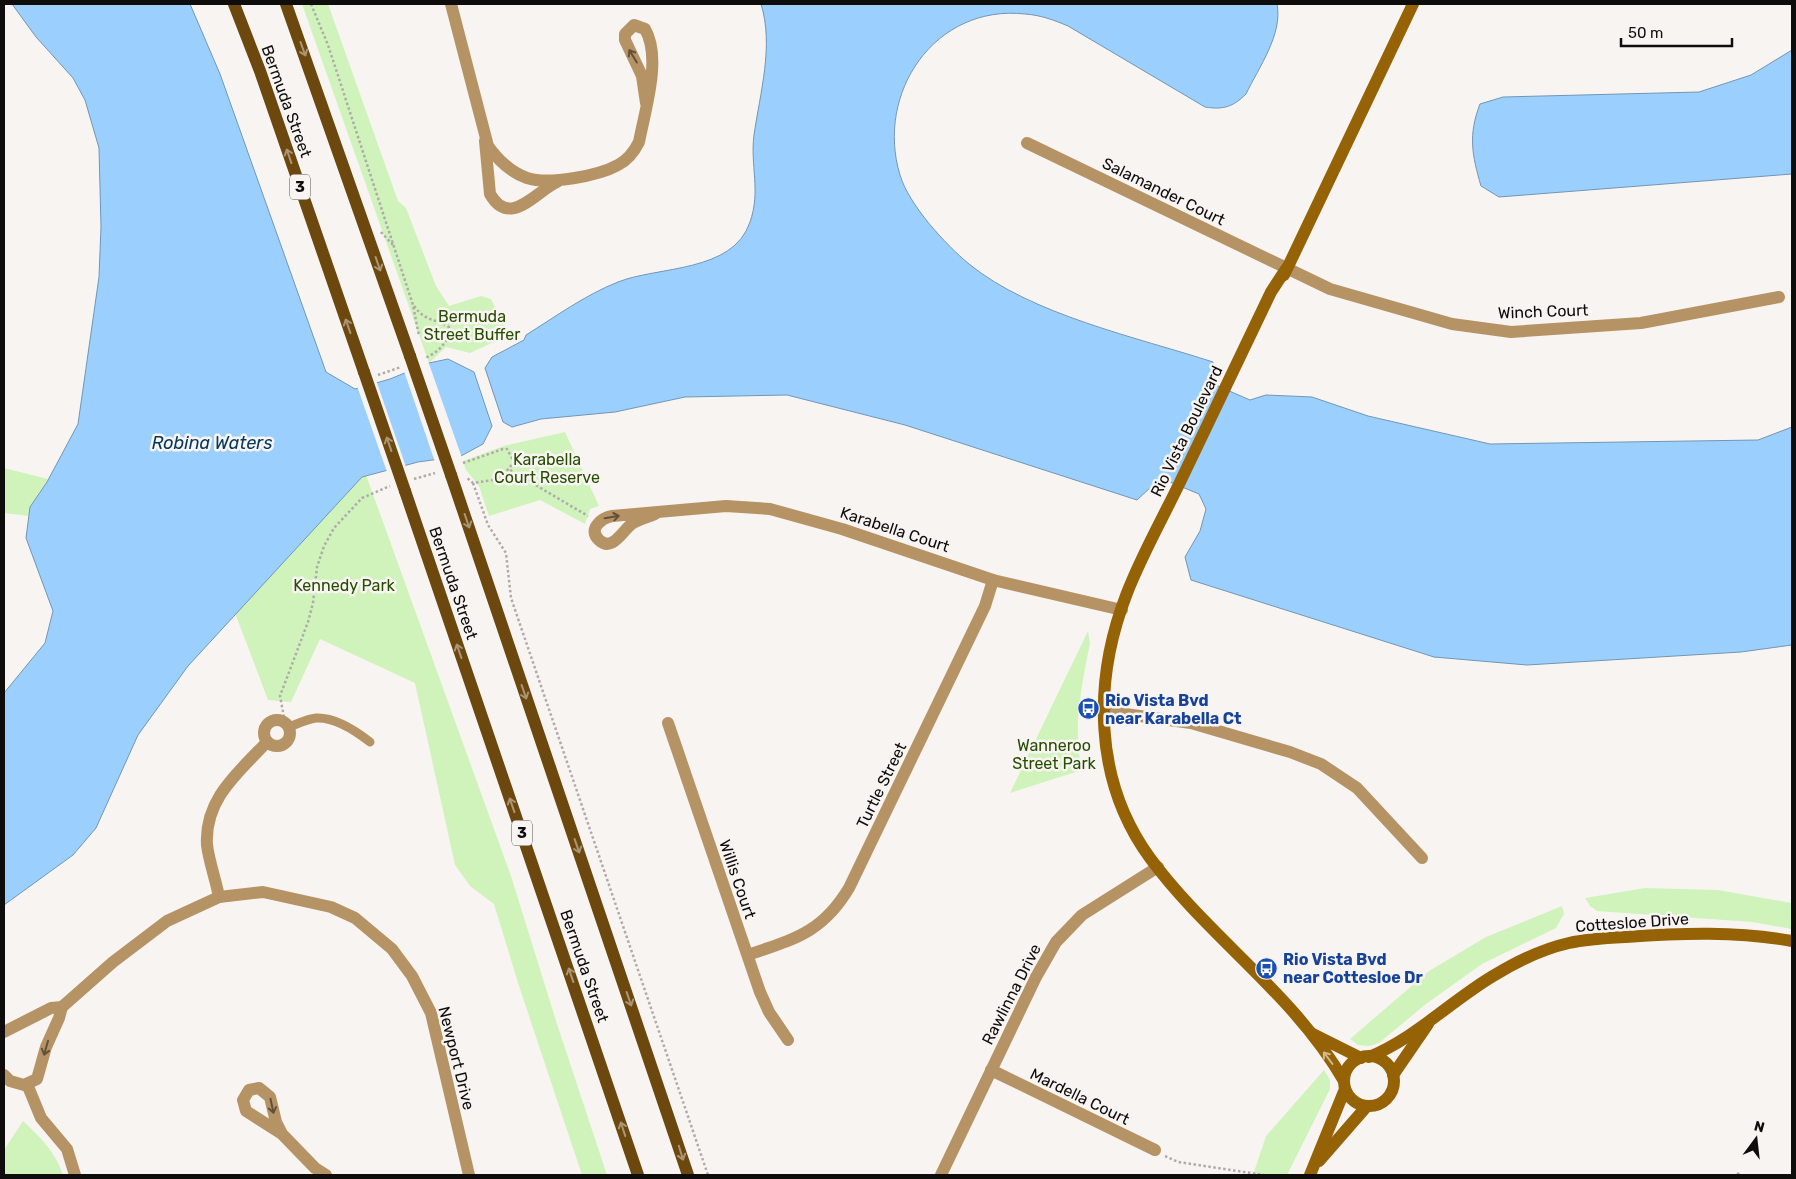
<svg xmlns="http://www.w3.org/2000/svg" width="1796" height="1179" viewBox="0 0 1796 1179" font-family="Rubik,sans-serif">
  <rect width="100%" height="100%" fill="#f8f4f1"/>
  <!-- green -->
  <g fill="#d0f3bc">
    <path d="M302 4H328L398 201 406 208 436 286 449 306 481 296 491 299 509 335 470 353 446 347 429 363Z"/>
    <path d="M565 432 599 506 590 509 585 524 540 500 489 516 479 486 466 470 463 461 504 446Z"/>
    <path d="M4 468 48 479 30 507 29 516 4 513Z"/>
    <path d="M366 475 511 876 557 1024 607 1175H582L519 986 494 904 470 886 455 865 415 683 320 639 291 702 268 700 235 613 362 477Z"/>
    <path d="M1088 631 1090 643C1082 685 1072 727 1082 770L1010 793Z"/>
    <path d="M1645 888 1718 890 1792 903V929L1752 922 1597 911 1590 906 1585 898Z"/>
    <path d="M1562 906 1564 914 1556 928 1482 964 1426 1004 1379 1043 1369 1046 1358 1045 1350 1039 1429 971 1486 937Z"/>
    <path d="M1324 1070 1330 1080V1089L1287 1175H1253L1266 1136Z"/>
    <path d="M23 1121C41 1138 55 1151 63 1175H4V1150Z"/>
  </g>
  <!-- water -->
  <g fill="#9bd0fe" stroke="#7196b5">
    <path d="M12 4H190L220 74 326 372 355 389 390 379 429 363 448 359 474 372 492 426 483 444 461 456 418 462 362 477 188 666 138 735 96 828 73 855 4 905V693L45 643 53 611 26 538 30 507 47 482 78 424 99 277 101 227 99 148 85 100 73 78 36 37Z"/>
    <path d="M761 4H1277C1283 34 1259 67 1246 94 1233 107 1223 110 1205 107L1068 26C1054 20 1040 15 1025 14 935 4 875 93 900 175 909 205 945 244 969 264 1032 315 1136 337 1213 362L1211 383 1250 400 1266 395 1312 397 1368 416 1490 444 1758 440 1792 427V645L1741 652 1527 665 1434 657 1191 580 1185 557 1200 531 1206 509 1199 494 1165 480 1152 486 1137 500 905 425 787 395 685 397 615 412 541 419 512 427 503 422 485 368 492 357 524 340 526 335C555 317 585 295 618 282 658 266 733 273 750 222 761 191 750 165 754 135 760 93 774 46 761 4Z"/>
    <path d="M1792 50V174L1499 197 1481 186C1472 155 1468 135 1480 104L1503 97 1699 92 1751 75Z"/>
  </g>
  <!-- pier -->
  <g fill="#f8f4f1">
    <path d="M428 361 462 458 435 462 404 371Z"/>
    <path d="M376 380 406 467 387 472 357 386Z"/>
  </g>
  <g fill="none" stroke-linecap="round" stroke-linejoin="round">
    <!-- path -->
    <g stroke="#aeaba8" stroke-width="2.5" stroke-dasharray="2.5 2.5" stroke-linecap="butt">
      <path d="M311 4 328 45 413 305 419 336"/>
      <path d="M381 232 393 245"/>
      <path d="M414 306C426 322 434 318 449 327L450 333C445 345 437 353 425 358"/>
      <path d="M378 375 401 367"/>
      <path d="M463 463 503 449H507L514 462 500 479 473 483 466 477"/>
      <path d="M510 470 588 516"/>
      <path d="M414 479 435 473"/>
      <path d="M473 483 488 525 506 553 511 598 708 1175"/>
      <path d="M284 717 280 696 308 622 313 603 317 567 324 546 334 528 362 498 390 486"/>
      <path d="M1165 1156 1178 1162 1264 1175"/>
      <path d="M1737 1173 1741 1175"/>
    </g>
    <!-- lane -->
    <path stroke="#b69365" stroke-width="9" d="M289 727C297 724 307 719 316 718 334 717 356 731 370 742"/>
    <!-- street -->
    <g stroke="#b69365" stroke-width="12">
      <path d="M451 4 488 146C498 160 510 172 527 178 549 185 598 176 618 165 628 160 634 152 639 142 645 110 662 58 645 29L634 25 625 34V40L642 76 646 103"/>
      <path d="M485 141 490 194C510 229 536 191 557 182"/>
      <path d="M1027 143 1330 289 1452 324 1511 332 1641 323 1779 297"/>
      <path d="M655 514C648 517 640 519 633 523 623 529 613 553 599 540 587 529 602 518 612 516L726 506 770 509 842 529 993 580 1122 610"/>
      <path d="M1103 711 1191 723 1290 752 1321 764 1357 788 1422 858"/>
      <circle cx="277" cy="733" r="13"/>
      <path d="M668 723 760 992 769 1012 788 1040"/>
      <path d="M219 897C216 880 209 862 207 845 204 799 239 772 267 742"/>
      <path d="M748 955C794 939 822 933 849 888L985 606 993 580"/>
      <path d="M4 1032 51 1008 62 1007 113 962 167 921 219 897 263 892 331 907 355 918 392 949 412 976 431 1013 469 1175"/>
      <path d="M991 1070 1155 1150"/>
      <path d="M4 1075 10 1081 24 1085 37 1079 46 1047 59 1018 62 1007"/>
      <path d="M27 1084 41 1118 67 1149 75 1175"/>
      <path d="M282 1134 276 1122 270 1097 259 1088 249 1090 243 1100 246 1111 282 1134 315 1168 326 1175"/>
      <path d="M941 1175 1036 977 1056 942 1082 915 1158 867"/>
    </g>
    <!-- secondary -->
    <g stroke="#956206" stroke-width="12">
      <path d="M1286 269 1271 292C1241 354 1212 416 1182 478 1164 516 1142 554 1127 593 1093 680 1093 780 1150 858 1209 938 1294 994 1344 1081"/>
      <path d="M1284 275 1413 4"/>
      <path d="M1313 1034 1361 1058"/>
      <circle cx="1369" cy="1081" r="25"/>
      <path d="M1369 1057C1414 1039 1451 1001 1493 976 1516 962 1542 949 1569 943 1587 939 1607 938 1626 937 1681 933 1737 931 1792 941"/>
      <path d="M1393 1075 1428 1024"/>
      <path d="M1319 1161 1367 1106"/>
      <path d="M1310 1175 1345 1089"/>
    </g>
    <!-- primary -->
    <g stroke="#6c480f" stroke-width="12">
      <path d="M234 4 260 71 364 372"/>
      <path d="M286 4 410 356"/>
      <path d="M451 475 688 1175"/>
      <path d="M405 491 638 1175"/>
    </g>
    <!-- primary-bridge -->
    <g stroke="#6c480f" stroke-width="12">
      <path d="M410 356 451 475"/>
      <path d="M364 372 405 491"/>
    </g>
  </g>
  <!-- one-way arrows -->
  <defs><path id="oneway-shaft" d="M-6 0H5M1.5-3L5.5 0L1.5 3" fill="none" stroke-width="1.6" stroke-linecap="round" stroke-linejoin="round" transform="scale(1.25)"/></defs>
  <g stroke="#ab9575">
    <use href="#oneway-shaft" transform="translate(303 49) rotate(70)"/>
    <use href="#oneway-shaft" transform="translate(289 156) rotate(-109)"/>
    <use href="#oneway-shaft" transform="translate(378 264) rotate(71)"/>
    <use href="#oneway-shaft" transform="translate(348 326) rotate(-109)"/>
    <use href="#oneway-shaft" transform="translate(389 444) rotate(-109)"/>
    <use href="#oneway-shaft" transform="translate(467 521) rotate(71)"/>
    <use href="#oneway-shaft" transform="translate(459 651) rotate(-109)"/>
    <use href="#oneway-shaft" transform="translate(524 692) rotate(71)"/>
    <use href="#oneway-shaft" transform="translate(512 805) rotate(-109)"/>
    <use href="#oneway-shaft" transform="translate(577 846) rotate(71)"/>
    <use href="#oneway-shaft" transform="translate(571 975) rotate(-109)"/>
    <use href="#oneway-shaft" transform="translate(629 999) rotate(71)"/>
    <use href="#oneway-shaft" transform="translate(623 1129) rotate(-108)"/>
    <use href="#oneway-shaft" transform="translate(681 1153) rotate(73)"/>
  </g>
  <g stroke="#625038">
    <use href="#oneway-shaft" transform="translate(633 56) rotate(-121)"/>
    <use href="#oneway-shaft" transform="translate(612 517) rotate(-9)"/>
    <use href="#oneway-shaft" transform="translate(46 1048) rotate(106)"/>
    <use href="#oneway-shaft" transform="translate(272 1106) rotate(78)"/>
  </g>
  <use stroke="#d0ba93" href="#oneway-shaft" transform="translate(1328 1058) rotate(-127)"/>
  <!-- icons -->
  <defs>
    <symbol id="bus-disc" viewBox="-11 -11 22 22"><circle r="9.5" fill="#1a4fb4" stroke="#f8f4f1"/><path d="M-5-6H5V4H4V6H2V4H-2V6H-4V4H-5ZM-3.5-4V0h7V-4ZM-3.5 1.2v1.5H-2V1.2ZM2 1.2v1.5H3.5V1.2Z" fill="#fff"/></symbol>
  </defs>
  <g fill-rule="evenodd">
    <use href="#bus-disc" x="1076" y="696" width="25" height="25"/>
    <use href="#bus-disc" x="1254" y="956" width="25" height="25"/>
  </g>
  <g text-anchor="middle" stroke-width="5" stroke-linejoin="round" paint-order="stroke">
    <!-- shield labels -->
    <g fill="#f8f4f1" stroke="#545251" stroke-width="1">
      <rect x="290" y="174.5" width="20" height="25" rx="4"/>
      <rect x="512" y="820.5" width="20" height="25" rx="4"/>
    </g>
    <g font-size="15" font-weight="bold" fill="#0e0d0c">
      <text x="300" y="192">3</text>
      <text x="522" y="838">3</text>
    </g>
    <!-- street labels -->
    <g font-size="16" fill="#0e0d0c" stroke="#f8f4f1">
      <text transform="translate(287 101) rotate(70)" y="6">Bermuda Street</text>
      <text transform="translate(1164 191) rotate(26)" y="6">Salamander Court</text>
      <text transform="translate(1543 311) rotate(-2)" y="6">Winch Court</text>
      <text transform="translate(1186 431) rotate(-64)" y="6">Rio Vista Boulevard</text>
      <text transform="translate(895 529) rotate(18)" y="6">Karabella Court</text>
      <text transform="translate(454 583) rotate(71)" y="6">Bermuda Street</text>
      <text transform="translate(881 785) rotate(-64)" y="6">Turtle Street</text>
      <text transform="translate(738 879) rotate(71)" y="6">Willis Court</text>
      <text transform="translate(1632 922) rotate(-4)" y="6">Cottesloe Drive</text>
      <text transform="translate(585 966) rotate(71)" y="6">Bermuda Street</text>
      <text transform="translate(1011 994) rotate(-63)" y="6">Rawlinna Drive</text>
      <text transform="translate(457 1058) rotate(76)" y="6">Newport Drive</text>
      <text transform="translate(1080 1096) rotate(26)" y="6">Mardella Court</text>
    </g>
    <!-- park labels -->
    <g font-size="16" fill="#264d01" stroke="#f8f4f1">
      <text x="472" y="322">Bermuda<tspan x="472" dy="18">Street Buffer</tspan></text>
      <text x="547" y="465">Karabella<tspan x="547" dy="18">Court Reserve</tspan></text>
      <text x="344" y="591">Kennedy Park</text>
      <text x="1054" y="751">Wanneroo<tspan x="1054" dy="18">Street Park</tspan></text>
    </g>
    <!-- transit labels -->
    <g font-size="16" font-weight="bold" fill="#164399" stroke="#f8f4f1" text-anchor="start">
      <text x="1105" y="706">Rio Vista Bvd<tspan x="1105" dy="18">near Karabella Ct</tspan></text>
      <text x="1283" y="965">Rio Vista Bvd<tspan x="1283" dy="18">near Cottesloe Dr</tspan></text>
    </g>
    <!-- water labels -->
    <g font-size="18" font-style="italic" fill="#03385c" stroke="#f8f4f1">
      <text x="212" y="449">Robina Waters</text>
    </g>
  </g>
  <!-- border -->
  <rect width="1796" height="1179" fill="none" stroke="#0e0d0c" stroke-width="10"/>
  <!-- north arrow -->
  <g transform="translate(1756 1139) rotate(15)" stroke="#f8f4f1" stroke-width="4" paint-order="stroke">
  <path d="M0-4L9 19L0 12L-9 19Z" fill="#0e0d0c"/>
  <text y="-8" font-size="14" font-weight="bold" text-anchor="middle" fill="#0e0d0c">N</text>
  </g>
  <!-- scale -->
  <path d="M1621 38v8h111v-8" fill="none" stroke="#0e0d0c" stroke-width="2.5"/>
  <text x="1628" y="38" font-size="15" fill="#0e0d0c" stroke="#f8f4f1" stroke-width="4" paint-order="stroke">50 m</text>
</svg>
